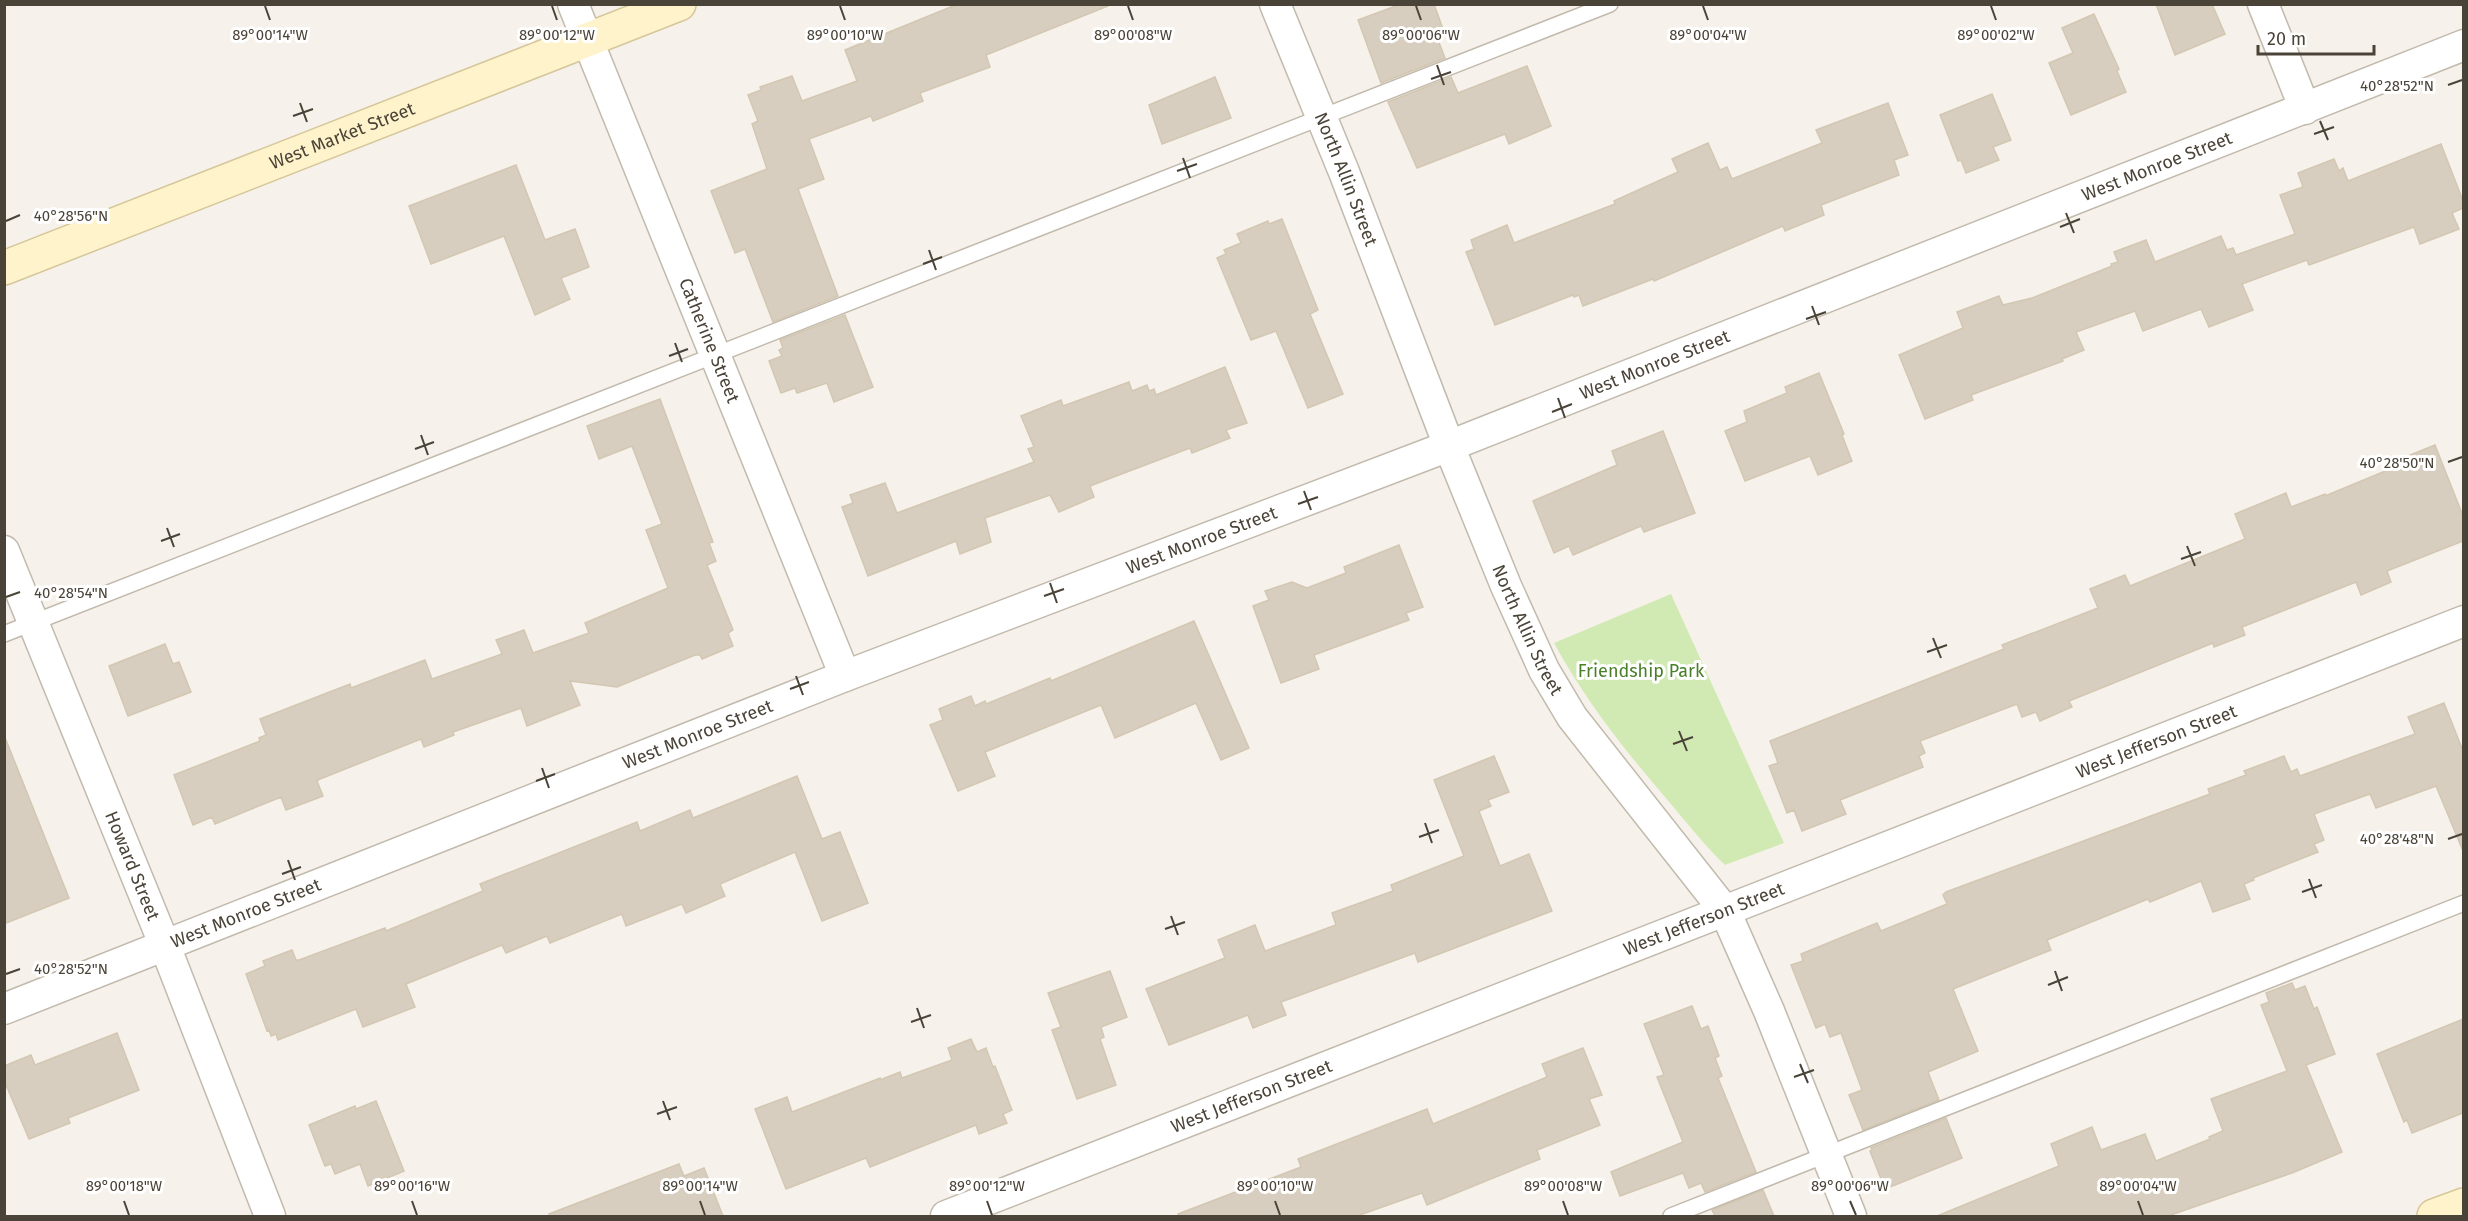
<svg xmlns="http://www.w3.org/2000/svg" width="2468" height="1221" viewBox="0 0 2468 1221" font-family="'Fira Sans',sans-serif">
  <rect width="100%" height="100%" fill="#f6f2eb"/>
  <!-- green -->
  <path fill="#d1eab3" d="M1671 594 1784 843 1725 865C1705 846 1688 824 1670 803 1627 753 1586 702 1554 643Z"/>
  <!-- building -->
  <g fill="#d8cebf" stroke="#d3c7b2" stroke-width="1.5">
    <path d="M958 4H1108V6L986 55 990 67 920 93 923 101 873 121 871 116 809 139 824 179 798 189 838 296 773 322 745 249 735 253 711 191 767 169 752 124 758 121 748 95 761 90 760 87 792 76 802 101 857 81 845 50Z"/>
    <path d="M1401 4H1434L1443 29 1435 32 1445 58 1381 83 1358 20Z"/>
    <path d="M2156 4H2212L2225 34 2175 55Z"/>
    <path d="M2094 14 2119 69 2117 71 2126 92 2071 115 2049 63 2073 53 2062 28Z"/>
    <path d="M1527 66 1551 126 1509 144 1505 134 1417 168 1388 102 1451 77 1458 93Z"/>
    <path d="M1215 77 1231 118 1162 144 1149 105Z"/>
    <path d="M1992 94 2011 140 1993 147 1999 160 1966 173 1961 160 1958 161 1940 115Z"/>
    <path d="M1888 103 1908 155 1894 160 1899 175 1821 205 1824 215 1785 231 1783 226 1654 281 1653 279 1583 306 1579 295 1574 297 1573 295 1495 325 1466 252 1474 249 1471 240 1507 225 1514 243 1615 204 1614 201 1678 172 1672 159 1708 143 1720 170 1727 167 1732 179 1822 143 1816 130Z"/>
    <path d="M2441 144 2463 201V208L2452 213 2459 229 2420 244 2414 227 2309 265 2307 260 2242 284 2253 310 2209 327 2201 309 2143 331 2135 311 2076 332 2084 350 2062 359 2063 361 1971 395 1973 400 1925 419 1899 355 1963 328 1957 312 1999 296 2003 305 2032 298 2112 266 2111 264 2118 262 2114 252 2146 240 2155 262 2221 236 2227 250 2233 248 2236 255 2295 234 2280 195 2303 187 2298 173 2334 159 2339 171 2343 168 2348 181Z"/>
    <path d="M516 165 545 240 575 229 589 267 561 278 570 299 535 315 504 236 431 264 409 206Z"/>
    <path d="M1282 219 1318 310 1310 314 1343 394 1308 408 1276 331 1251 340 1217 258 1226 254 1224 250 1241 243 1237 234 1268 221 1269 224Z"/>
    <path d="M845 315 873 387 834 402 827 383 797 393 795 388 781 393 769 361 782 356 779 350 783 348 780 340Z"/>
    <path d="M1225 367 1247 423 1226 430 1230 438 1192 453 1190 448 1090 486 1094 497 1059 512 1050 495 985 518 991 542 960 554 956 541 868 576 842 507 853 503 850 495 885 483 897 513 1034 462 1028 449 1034 447 1021 416 1061 400 1063 406 1129 382 1132 391 1147 385 1149 391 1154 389 1156 395Z"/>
    <path d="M1819 373 1844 434 1842 435 1852 461 1818 475 1810 456 1745 481 1725 431 1747 422 1744 411 1787 393 1785 387Z"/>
    <path d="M660 399 713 542 709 543 716 561 707 565 733 630 728 633 733 646 702 659 700 655H695L617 687 570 681 580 705 527 726 521 708 453 732 454 735 424 747 421 739 320 779 317 781 323 796 286 810 281 797 215 824 212 817 193 825 174 775 260 741 259 738 266 735 260 719 350 684 351 688 425 660 432 679 502 654 496 640 524 630 533 653 589 633 585 623 668 588 646 530 662 524 632 446 599 459 587 426Z"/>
    <path d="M1663 431 1695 513 1644 532 1641 526 1573 555 1569 546 1554 553 1533 501 1617 465 1612 451Z"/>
    <path d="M2435 445 2463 516V541L2387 571 2391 582 2361 595 2356 582 2242 627 2245 635 2214 647 2213 643 2069 701 2072 707 2040 721 2036 712 2022 717 2017 704 1920 741 1925 753 1919 756 1923 767 1840 800 1846 814 1802 831 1794 810 1787 813 1769 766 1778 763 1770 741 2004 649 2002 645 2098 608 2090 589 2125 575 2130 586 2245 539 2235 514 2286 493 2291 507 2325 494V496L2395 467 2393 462Z"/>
    <path d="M1399 545 1423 607 1406 613 1409 620 1314 655 1319 669 1281 683 1253 606 1269 600 1265 591 1292 582 1307 588 1346 573 1344 567Z"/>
    <path d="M1194 621 1249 748 1221 760 1196 703 1115 738 1101 705 985 752 995 776 958 791 930 725 943 720 939 709 971 696 975 706 985 701 986 704 1050 678 1051 681Z"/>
    <path d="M165 644 173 664 179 662 191 692 128 716 109 666Z"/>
    <path d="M2444 703 2463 751V851L2436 786 2376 808 2370 794 2314 814 2324 840 2314 844 2318 852 2253 878 2254 880 2244 884 2250 899 2213 912 2201 881 2150 902 2148 899 2047 940 2051 950 1953 989 1978 1051 1928 1072 1939 1100 1863 1130 1849 1095 1862 1090 1841 1033 1830 1037 1825 1024 1816 1028 1791 965 1803 961 1801 954 1877 923 1881 931 1947 904 1943 895 1946 892 2210 794 2208 789 2246 775 2244 771 2284 756 2291 772 2297 769 2300 776 2415 734 2408 717Z"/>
    <path d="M6 740 69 898 4 924V741Z"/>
    <path d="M1494 756 1509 792 1488 800 1491 806 1479 811 1500 866 1529 854 1552 911 1418 962 1415 953 1281 1002 1286 1015 1253 1028 1248 1015 1169 1045 1146 989 1225 958 1218 940 1255 925 1265 951 1336 925 1332 913 1393 891 1391 885 1464 856 1434 780Z"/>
    <path d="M797 776 822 839 840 832 868 903 822 921 795 852 720 884 725 896 686 913 682 904 626 926 622 914 550 943 547 936 506 953 502 945 406 984 415 1007 363 1027 356 1009 278 1040 276 1034 271 1036 269 1030 267 1031 246 974 265 966 263 961 292 950 296 960H299L385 928 386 931 483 891 480 884 637 822 640 831 690 810 693 818Z"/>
    <path d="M1110 971 1127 1017 1101 1027 1104 1037 1100 1039 1116 1085 1077 1099 1052 1030 1061 1027 1048 993Z"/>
    <path d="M2292 983 2295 990 2305 986 2314 1009 2317 1007 2335 1054 2306 1065 2342 1152 2292 1173 2168 1216H1937L2059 1166 2051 1144 2092 1127 2101 1150 2145 1134 2156 1161 2210 1139 2209 1137 2223 1131 2211 1099 2287 1071 2261 1005 2269 1002 2266 993Z"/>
    <path d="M1692 1006 1701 1029 1708 1026 1719 1056 1715 1058 1722 1076 1718 1078 1756 1172 1705 1192 1701 1183 1689 1188 1683 1173 1620 1196 1611 1172 1683 1142 1657 1077 1664 1075 1644 1024Z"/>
    <path d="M2463 1019V1113L2412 1133 2407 1120 2404 1122 2377 1054Z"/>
    <path d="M117 1033 139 1090 68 1118 70 1123 29 1139 4 1080V1066L31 1055 35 1065Z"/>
    <path d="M971 1039 977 1052 986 1048 993 1067 995 1066 1012 1110 1003 1114 1007 1123 979 1134 976 1125 870 1167 866 1158 786 1189 755 1109 787 1097 792 1112 880 1078V1080L900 1072 902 1078 952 1060 948 1048Z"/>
    <path d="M1583 1048 1602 1095 1589 1099 1600 1125 1537 1150 1540 1159 1427 1205 1422 1193 1357 1216H1179L1178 1214 1301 1167 1298 1159 1427 1109 1433 1124 1547 1077 1542 1064Z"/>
    <path d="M376 1101 404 1171 368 1186 360 1164 335 1174 331 1164 325 1166 309 1125 355 1106 356 1109Z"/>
    <path d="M1946 1118 1962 1158 1885 1189 1870 1151 1872 1150 1871 1148Z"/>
    <path d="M679 1164 684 1176 704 1168 723 1216H550L549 1214Z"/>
    <path d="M1763 1190 1774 1216H1715L1712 1210Z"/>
  </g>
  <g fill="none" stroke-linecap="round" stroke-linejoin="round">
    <defs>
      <g id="lane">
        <path d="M4 634 1610 4"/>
        <path d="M1671 1216 2464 903"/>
      </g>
      <g id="street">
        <path id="s1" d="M573 4 845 676"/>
        <path id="s2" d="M1275 4 1344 172 1449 446 1506 586 1544 670 1572 717 1725 911 1769 1011 1851 1216"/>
        <path d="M2263 4 2305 109"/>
        <path id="s3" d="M4 551 165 946 270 1216"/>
        <path id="s4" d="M4 1009 845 676 1449 446 2464 45"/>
        <path id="s5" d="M946 1216 2464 621"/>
      </g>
      <g id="secondary">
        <path id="s6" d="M4 268 679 4"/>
        <path d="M2434 1216 2464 1205"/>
      </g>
    </defs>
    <!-- lane casing -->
    <use href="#lane" stroke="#c2baac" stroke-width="18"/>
    <!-- street casing -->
    <use href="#street" stroke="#c2baac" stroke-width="33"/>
    <!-- secondary casing -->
    <use href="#secondary" stroke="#d6c79a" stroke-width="36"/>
    <!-- lane -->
    <use href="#lane" stroke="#fff" stroke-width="15"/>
    <!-- street -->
    <use href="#street" stroke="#fff" stroke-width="30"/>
    <!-- secondary -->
    <use href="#secondary" stroke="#fff3cb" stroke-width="33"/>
  </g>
  <!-- ticks -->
  <path fill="none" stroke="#4a4338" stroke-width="2" d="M265 6 270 20M552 6 557 20M840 6 845 20M1128 6 1133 20M1416 6 1421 20M1703 6 1708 20M1991 6 1996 20M1437 65 1444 85M1431 79 1451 72M2448 85 2462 80M300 103 307 122M293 116 313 109M2320 121 2328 140M2314 134 2334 127M1183 158 1190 178M1177 171 1197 164M2066 213 2074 233M6 221 20 215M2060 227 2080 219M929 250 936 270M923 264 942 257M1812 306 1819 325M1806 319 1826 312M675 343 682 362M669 356 688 349M1558 398 1565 418M1552 412 1572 404M421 435 428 455M415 449 434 442M2448 462 2462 457M1304 491 1311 510M1298 504 1318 497M167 528 174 547M161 541 180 534M2187 546 2195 566M2181 559 2201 552M1050 583 1057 603M1044 596 1064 589M6 597 20 592M1933 638 1941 658M1927 652 1947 645M796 676 803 695M790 689 809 682M1679 731 1687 751M1673 744 1693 737M542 768 549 788M536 781 555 774M1425 823 1432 843M1419 837 1439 830M2448 839 2462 834M288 860 295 880M282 874 301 867M2309 879 2316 898M2302 892 2322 885M1171 916 1178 935M1165 929 1185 922M2055 971 2062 991M6 974 20 969M2048 985 2068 977M917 1008 924 1028M911 1022 931 1015M1800 1064 1808 1083M1794 1077 1814 1070M663 1101 670 1120M657 1114 677 1107M124 1201 129 1215M412 1201 417 1215M700 1201 705 1215M987 1201 992 1215M1275 1201 1280 1215M1563 1201 1568 1215M1850 1201 1856 1215M2138 1201 2143 1215"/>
  <g text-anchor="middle" stroke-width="6" stroke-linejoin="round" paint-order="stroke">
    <!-- street labels -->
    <g font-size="18" fill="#4a4338" stroke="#fff">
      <text dy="6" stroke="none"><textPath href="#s6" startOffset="363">West Market Street</textPath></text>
      <text dy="6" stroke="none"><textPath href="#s4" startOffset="2312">West Monroe Street</textPath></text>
      <text dy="6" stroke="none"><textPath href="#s2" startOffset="189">North Allin Street</textPath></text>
      <text dy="6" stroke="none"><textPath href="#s1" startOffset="363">Catherine Street</textPath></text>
      <text dy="6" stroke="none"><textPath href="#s4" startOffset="1772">West Monroe Street</textPath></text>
      <text dy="6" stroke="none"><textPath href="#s4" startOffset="1286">West Monroe Street</textPath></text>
      <text dy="6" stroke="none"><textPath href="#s2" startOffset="675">North Allin Street</textPath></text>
      <text dy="6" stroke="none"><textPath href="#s4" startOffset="746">West Monroe Street</textPath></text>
      <text dy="6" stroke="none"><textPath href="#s5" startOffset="1300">West Jefferson Street</textPath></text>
      <text dy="6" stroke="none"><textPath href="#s3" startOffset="340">Howard Street</textPath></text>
      <text dy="6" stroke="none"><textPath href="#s4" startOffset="260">West Monroe Street</textPath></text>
      <text dy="6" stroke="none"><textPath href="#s5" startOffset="814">West Jefferson Street</textPath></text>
      <text dy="6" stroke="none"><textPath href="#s5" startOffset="328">West Jefferson Street</textPath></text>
    </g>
    <!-- park labels -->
    <g font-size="18" fill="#487f28" stroke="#fff">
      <text x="1641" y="677">Friendship Park</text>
    </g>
  </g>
  <g font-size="15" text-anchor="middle" fill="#4a4338" stroke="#fff" stroke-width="6" stroke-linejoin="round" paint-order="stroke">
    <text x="270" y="40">89°00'14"W</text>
    <text x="557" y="40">89°00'12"W</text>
    <text x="845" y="40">89°00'10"W</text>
    <text x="1133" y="40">89°00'08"W</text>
    <text x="1421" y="40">89°00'06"W</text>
    <text x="1708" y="40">89°00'04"W</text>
    <text x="1996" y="40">89°00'02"W</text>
    <text x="2397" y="91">40°28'52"N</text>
    <text x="71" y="221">40°28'56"N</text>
    <text x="2397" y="468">40°28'50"N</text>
    <text x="71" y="598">40°28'54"N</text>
    <text x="2397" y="844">40°28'48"N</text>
    <text x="71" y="974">40°28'52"N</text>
    <text x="124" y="1191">89°00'18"W</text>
    <text x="412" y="1191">89°00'16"W</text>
    <text x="700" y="1191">89°00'14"W</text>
    <text x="987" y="1191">89°00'12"W</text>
    <text x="1275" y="1191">89°00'10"W</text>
    <text x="1563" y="1191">89°00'08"W</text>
    <text x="1850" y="1191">89°00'06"W</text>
    <text x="2138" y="1191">89°00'04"W</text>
  </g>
  <!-- border -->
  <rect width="2468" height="1221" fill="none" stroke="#4a4338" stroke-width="12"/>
  <!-- scale -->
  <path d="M2258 45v9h116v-9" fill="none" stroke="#4a4338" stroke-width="3"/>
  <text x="2267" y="45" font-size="18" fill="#4a4338" stroke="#ffffff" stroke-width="4.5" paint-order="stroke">20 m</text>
</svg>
